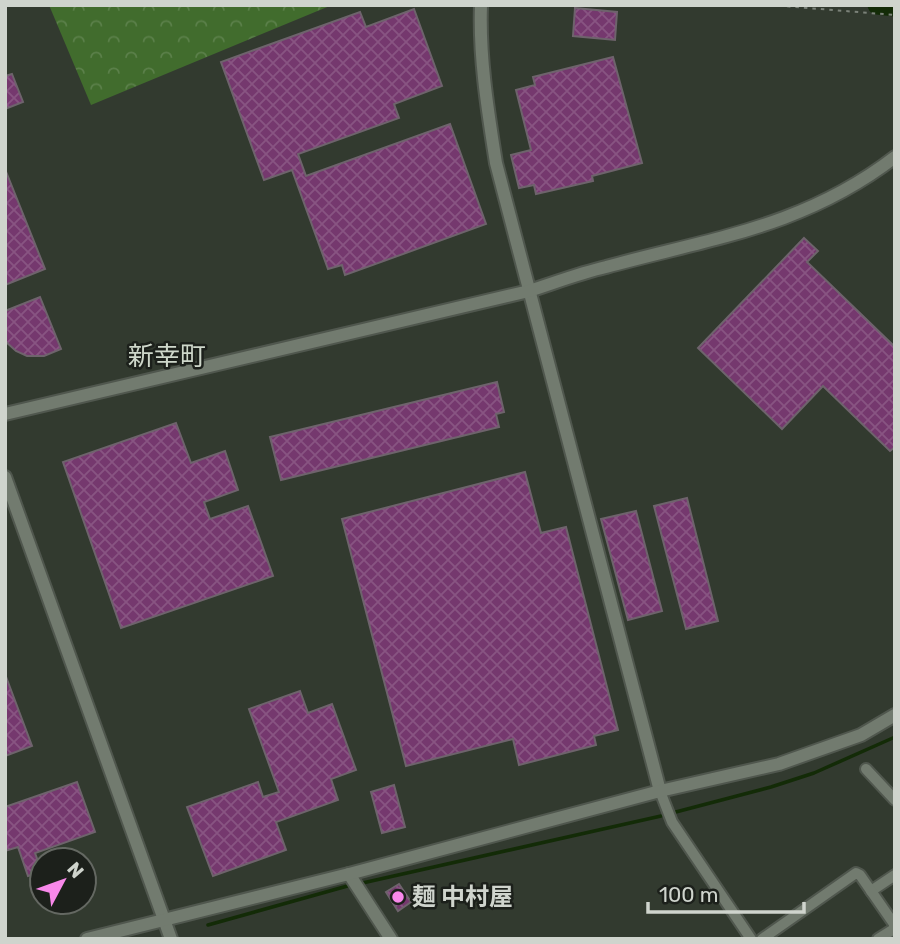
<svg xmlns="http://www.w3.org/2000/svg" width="900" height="944" viewBox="0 0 900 944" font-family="Rubik,'Noto Sans JP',sans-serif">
  <defs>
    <pattern id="park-crowns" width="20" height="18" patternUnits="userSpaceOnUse" patternTransform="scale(1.75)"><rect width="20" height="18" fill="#416c2d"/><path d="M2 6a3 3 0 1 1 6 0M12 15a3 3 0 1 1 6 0" fill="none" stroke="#5b804a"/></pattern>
    <pattern id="building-cross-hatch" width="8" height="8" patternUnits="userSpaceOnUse" patternTransform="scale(1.75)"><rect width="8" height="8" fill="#75386e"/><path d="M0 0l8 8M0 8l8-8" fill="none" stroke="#885482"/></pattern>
  </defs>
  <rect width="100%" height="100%" fill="#323a2f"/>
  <!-- park -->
  <path fill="url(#park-crowns)" d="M49 5H332L91 105Z"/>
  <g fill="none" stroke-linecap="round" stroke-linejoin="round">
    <!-- stream -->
    <g stroke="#132b07" stroke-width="3.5">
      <path d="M672 813 771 787 814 773 895 737"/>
      <path d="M358 884 661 816"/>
      <path d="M208 925 351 885"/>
    </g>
    <!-- river -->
    <path stroke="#132b07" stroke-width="19" d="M877 5 895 7"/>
  </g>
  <!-- building -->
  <g fill="url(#building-cross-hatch)" stroke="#6e636c" stroke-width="2">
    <path d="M575 8 617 12 615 40 573 36Z"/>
    <path d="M414 9 442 86 394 104 399 118 298 154 306 176 450 124 486 224 345 275 342 265 328 269 292 170 264 180 221 62 360 12 366 27Z"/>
    <path d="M613 57 642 163 592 176 593 181 536 194 534 185 519 188 511 155 531 150 516 90 535 85 533 77Z"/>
    <path d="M12 74 23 102 5 109V76Z"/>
    <path d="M5 169 45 269 5 285Z"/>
    <path d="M804 238 818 251 807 262 895 347V447L890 451 823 386 782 429 698 348Z"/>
    <path d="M40 297 61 349 44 356H27L16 351 5 341V311Z"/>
    <path d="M497 382 504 412 496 414 499 427 281 480 270 437Z"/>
    <path d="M176 423 191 463 225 451 238 490 204 502 210 519 248 506 273 576 121 628 63 462Z"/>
    <path d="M525 472 541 533 566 527 618 730 594 736 596 745 519 765 513 739 406 766 342 519Z"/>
    <path d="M687 498 718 621 686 629 654 506Z"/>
    <path d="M636 511 662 611 628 620 601 519Z"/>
    <path d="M5 674 32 746 5 756Z"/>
    <path d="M300 691 308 713 332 704 356 770 331 779 338 800 276 822 286 850 213 876 187 807 258 782 263 797 279 792 249 709Z"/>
    <path d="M77 782 95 832 35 853 42 872 28 876 18 847 5 851V807Z"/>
    <path d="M394 785 405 827 382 833 371 792Z"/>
    <path d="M399 884 411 902 398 911 386 892Z"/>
  </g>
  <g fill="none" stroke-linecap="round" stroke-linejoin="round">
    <defs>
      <g id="minor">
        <path d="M866 769 895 800"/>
        <path d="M660 791 672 822 751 939"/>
        <path d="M871 891 895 875"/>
        <path d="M762 939 856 873 860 875 894 924V929L878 939"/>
      </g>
      <g id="tertiary">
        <path d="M481 5C479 58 488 112 496 163L660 791"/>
        <path d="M5 414 529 291C554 283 580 273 606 267 712 238 804 227 895 157"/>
        <path d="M5 477 171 939"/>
        <path d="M349 874 391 939"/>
        <path d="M87 939 349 874 660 791 779 764 861 735 895 715"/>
      </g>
    </defs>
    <!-- minor casing -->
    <use href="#minor" stroke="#50574e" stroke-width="14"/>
    <!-- tertiary casing -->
    <use href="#tertiary" stroke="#50574e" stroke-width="16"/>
    <!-- path -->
    <path stroke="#7b8279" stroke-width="2" stroke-dasharray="3.5 5" stroke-linecap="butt" d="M770 5 895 15"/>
    <!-- minor -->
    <use href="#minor" stroke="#727b6f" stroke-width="10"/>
    <!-- tertiary -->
    <use href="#tertiary" stroke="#727b6f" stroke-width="12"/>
  </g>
  <!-- markers -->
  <circle fill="#f888ea" stroke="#1c201b" stroke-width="2.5" cx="398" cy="897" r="7"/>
  <g text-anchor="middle" stroke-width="5" stroke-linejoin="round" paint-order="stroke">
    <!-- poi labels -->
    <g font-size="24" font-weight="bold" fill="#cfd4cd" stroke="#1c201b" text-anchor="start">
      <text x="412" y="905">麺 中村屋</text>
    </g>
    <!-- neighbourhood labels -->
    <g font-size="26" fill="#ced7ca" stroke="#1c201b">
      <text x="167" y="365">新幸町</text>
    </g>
  </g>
  <!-- border -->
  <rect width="900" height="944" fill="none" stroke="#cfd4cd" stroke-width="14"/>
  <!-- north arrow -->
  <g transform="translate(63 881) rotate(49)"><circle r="33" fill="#1c201b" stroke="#646862" stroke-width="2"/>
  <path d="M0-5L12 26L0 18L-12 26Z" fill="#f888ea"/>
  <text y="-10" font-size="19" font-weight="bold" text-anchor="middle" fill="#cfd4cd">N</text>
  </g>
  <!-- scale -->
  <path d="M648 902v10h156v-10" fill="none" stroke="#cfd4cd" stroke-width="3.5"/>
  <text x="659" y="902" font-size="21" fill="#cfd4cd" stroke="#1c201b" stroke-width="5" paint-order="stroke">100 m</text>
</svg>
